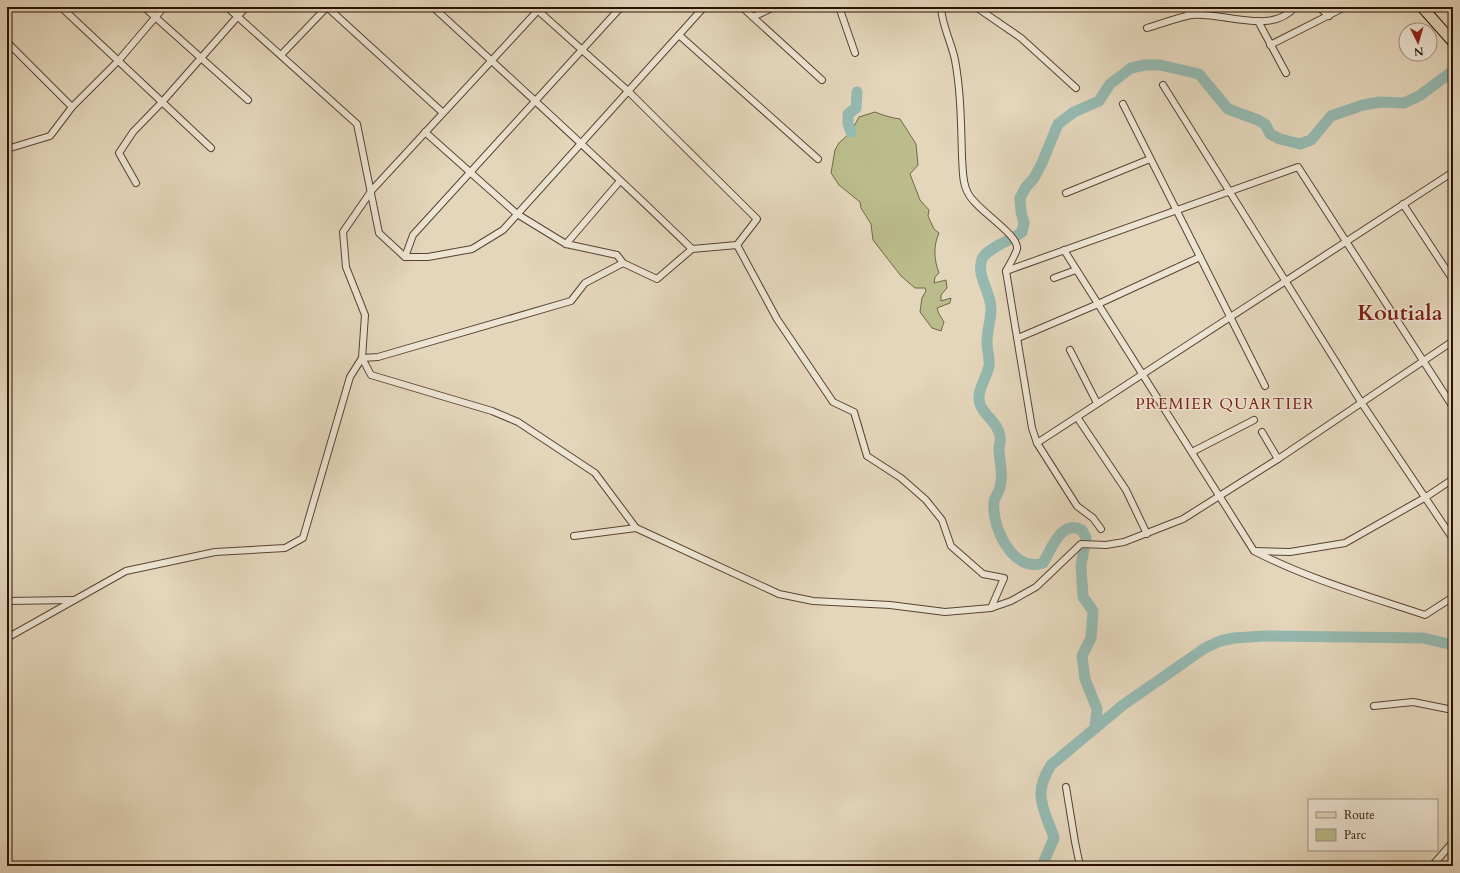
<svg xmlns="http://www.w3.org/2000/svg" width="1460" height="873" viewBox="0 0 1460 873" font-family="Cardo,serif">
  <rect width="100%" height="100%" fill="#e4d6bb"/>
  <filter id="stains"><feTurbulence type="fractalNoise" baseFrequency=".005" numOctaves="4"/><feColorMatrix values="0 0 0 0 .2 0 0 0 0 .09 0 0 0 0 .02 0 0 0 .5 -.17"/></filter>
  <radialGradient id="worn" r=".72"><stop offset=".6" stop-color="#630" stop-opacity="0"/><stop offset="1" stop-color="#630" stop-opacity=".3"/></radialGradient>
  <!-- green -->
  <path fill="#bbbc8b" stroke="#726747" d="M875 112C882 115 892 118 900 119L916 144 918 165 910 174 920 200 929 210 928 216 934 229 939 233C933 246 934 260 939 273L935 277 934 283 946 280 947 288 941 295V301L951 298 950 303 937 308 939 314 944 322 941 331 932 328 920 312 922 298 926 291 925 288H915L901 276 873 240 871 224 861 208 860 202 839 185 831 173 835 150 839 143 851 132 859 117Z"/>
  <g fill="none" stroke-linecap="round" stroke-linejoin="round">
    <!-- river -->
    <g stroke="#95b9b1" stroke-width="11">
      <path d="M851 132 848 124V114L856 108 857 92"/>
      <path d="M1095 728 1097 709 1085 679 1082 656 1091 638 1093 611 1083 597 1081 565 1086 538 1082 530C1061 519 1051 550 1043 563 1013 573 991 527 994 501 995 497 999 492 1000 487 1004 474 999 461 999 448 1000 444 1001 440 1000 436 998 421 979 413 979 398 979 386 987 377 989 366 990 358 987 350 987 342 987 330 991 320 991 309 991 292 976 276 982 259 987 248 1012 240 1022 232L1024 223 1021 212 1020 198 1026 187 1034 178 1042 163 1058 124 1074 112 1099 101 1110 84 1131 68 1145 65H1160L1199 74 1228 109 1258 120 1266 125 1270 134 1280 139 1300 144 1311 140 1331 116 1363 105 1380 102 1404 103 1419 96 1453 71"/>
      <path d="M1042 866 1054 838C1044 808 1032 795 1051 765L1123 705 1205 648 1220 641 1234 638 1264 636 1423 638 1453 645"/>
    </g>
    <defs>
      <g id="street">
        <path d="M61 7 211 148"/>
        <path d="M144 7 248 100"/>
        <path d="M227 7 357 124 379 233 405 257H428L472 249 503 230 704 7"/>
        <path d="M327 7 442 112"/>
        <path d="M433 7C520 87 608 167 692 249L737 245 777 319 833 402 854 412 867 456 901 478 926 500 942 520 951 546 983 574 1004 578 991 608 945 612 890 605 813 601 779 594 636 528 595 473 518 422 492 411 371 375 362 358 365 315 346 267 343 232 372 190 541 7"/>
        <path d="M534 7 628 91 757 219 737 245"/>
        <path d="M742 7 822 80"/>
        <path d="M839 7 855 53"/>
        <path d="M941 7C942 26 951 41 955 60 961 92 961 125 962 157 963 169 962 183 968 193 975 209 1019 234 1017 249 1015 256 1009 265 1006 271L1032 428 1037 443 1077 506 1093 518 1101 529"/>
        <path d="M976 7 1021 38 1076 88"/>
        <path d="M1183 7 1192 15"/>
        <path d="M1319 7 1329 16"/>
        <path d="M753 17 774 7"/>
        <path d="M1258 21 1286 73"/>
        <path d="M1147 28C1161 24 1176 18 1191 15 1221 11 1271 36 1295 7"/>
        <path d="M679 35 818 159"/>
        <path d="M7 42 72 107"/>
        <path d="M1270 45 1345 7"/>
        <path d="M281 55 327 7"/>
        <path d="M1163 85 1361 402 1453 539"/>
        <path d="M1123 104 1265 386"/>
        <path d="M425 132 517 214 566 244 617 255 623 263"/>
        <path d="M7 149 50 136 72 107 119 60 164 7"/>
        <path d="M136 183 119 153 133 132 163 101 246 7"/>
        <path d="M1066 193 1150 159"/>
        <path d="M1403 204 1453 280"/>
        <path d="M566 244 620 181"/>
        <path d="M1064 250 1254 551C1308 579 1368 596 1425 615L1453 597"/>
        <path d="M405 257 413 235 621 7"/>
        <path d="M1006 271 1298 167 1453 407"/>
        <path d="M1054 278 1076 270"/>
        <path d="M1018 338 1098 304 1200 257"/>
        <path d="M1070 350 1097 403"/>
        <path d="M1077 417 1126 490 1147 534"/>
        <path d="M1262 432 1278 459"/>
        <path d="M1037 443 1453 172"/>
        <path d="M1192 452 1254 420"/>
        <path d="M574 536 636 528"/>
        <path d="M1256 551 1290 552 1345 543 1426 497 1453 479"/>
        <path d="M7 601 73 600"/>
        <path d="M991 608 1011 601 1036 587 1081 544 1106 545 1124 542 1183 519 1278 459 1453 341"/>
        <path d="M7 638 126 571 215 552 285 548 303 538 350 377 362 358 378 357 571 301 585 283 623 263 657 279 692 249"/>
        <path d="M1374 706 1413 702 1453 710"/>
        <path d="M1066 787 1075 842 1080 866"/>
        <path d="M1432 866 1453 842"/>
      </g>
      <path id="primary" d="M1422 7 1453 42"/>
    </defs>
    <!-- street casing -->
    <use href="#street" stroke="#584331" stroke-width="8"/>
    <!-- primary casing -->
    <use href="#primary" stroke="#291203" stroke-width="12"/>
    <!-- street -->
    <use href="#street" stroke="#ede4d3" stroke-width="6"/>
    <!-- primary -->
    <use href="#primary" stroke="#e4d6bb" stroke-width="10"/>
  </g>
  <g text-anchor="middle" stroke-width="3" stroke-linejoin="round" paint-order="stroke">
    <!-- quarter labels -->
    <g font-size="16" letter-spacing="1" fill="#7a1f14" stroke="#ede4d3">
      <text x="1225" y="409">PREMIER QUARTIER</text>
    </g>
    <!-- town labels -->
    <g font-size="22" font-weight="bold" fill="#7a1f14" stroke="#ede4d3">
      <text x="1400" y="320">Koutiala</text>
    </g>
  </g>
  <!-- margin -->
  <rect width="1460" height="873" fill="none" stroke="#e4d6bb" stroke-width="24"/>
  <rect x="8" y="8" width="1444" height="857" fill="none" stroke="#291203" stroke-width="2"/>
  <rect x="12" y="12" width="1436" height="849" fill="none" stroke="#291203"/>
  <!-- legend -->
  <rect x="1308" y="799" width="130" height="52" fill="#ede4d3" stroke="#9f9080"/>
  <rect x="1316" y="812" width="20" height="6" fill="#e4d6bb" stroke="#9f9080"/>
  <text x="1344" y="819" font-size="12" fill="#291203">Route</text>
  <rect x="1316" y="829" width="20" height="12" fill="#bbbc8b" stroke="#9f9080"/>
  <text x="1344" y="839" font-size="12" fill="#291203">Parc</text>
  <!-- north arrow -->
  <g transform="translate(1418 42) rotate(175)"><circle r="19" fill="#ede4d3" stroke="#9f9080"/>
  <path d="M0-3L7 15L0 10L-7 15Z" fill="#8f2418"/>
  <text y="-6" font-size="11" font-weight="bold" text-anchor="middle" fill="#291203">N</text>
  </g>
  <rect width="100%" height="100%" filter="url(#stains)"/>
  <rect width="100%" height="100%" fill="url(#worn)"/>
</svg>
